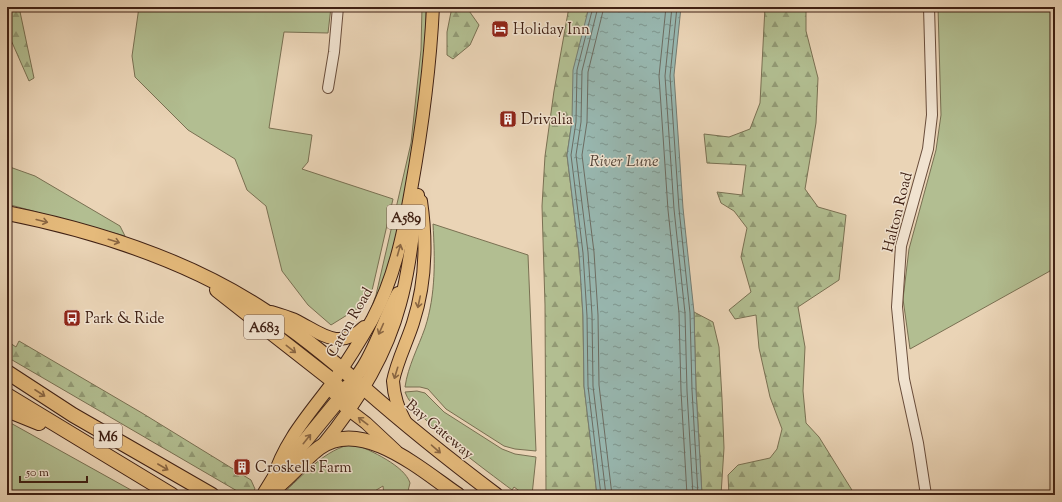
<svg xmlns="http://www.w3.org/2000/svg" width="1062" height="502" viewBox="0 0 1062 502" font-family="'Sorts Mill Goudy',serif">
  <defs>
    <pattern id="forest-firs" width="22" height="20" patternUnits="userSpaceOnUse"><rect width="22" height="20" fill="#b2be91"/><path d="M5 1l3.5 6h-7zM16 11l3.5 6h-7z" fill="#929a75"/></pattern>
    <pattern id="water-ripples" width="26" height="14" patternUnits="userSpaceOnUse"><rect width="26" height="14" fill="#98b8b1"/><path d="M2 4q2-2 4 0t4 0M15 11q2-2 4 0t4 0" fill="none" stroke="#7d958f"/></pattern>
  </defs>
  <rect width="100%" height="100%" fill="#ead4b6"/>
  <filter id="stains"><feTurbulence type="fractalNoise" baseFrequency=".005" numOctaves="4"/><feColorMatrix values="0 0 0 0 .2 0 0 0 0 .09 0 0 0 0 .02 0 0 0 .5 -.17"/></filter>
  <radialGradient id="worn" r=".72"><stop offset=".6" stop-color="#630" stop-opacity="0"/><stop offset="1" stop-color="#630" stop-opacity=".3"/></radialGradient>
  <!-- grass -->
  <g fill="#b2be91" stroke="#797052">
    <path d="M139 7H331L328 33 284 32 269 128 312 135 308 162 302 169 393 199 371 295 360 307 331 325 308 305 282 271 266 206 247 190 235 159 188 130 135 77 132 56Z"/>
    <path d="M422 7H426V39L413 156 389 271 367 319 376 295 411 143 421 50Z"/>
    <path d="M938 7H1055V256L1050 271 910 349 903 299 909 249 936 150 941 115Z"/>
    <path d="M7 166 35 176 120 226 125 236 7 204Z"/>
    <path d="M433 224 528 255 536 451 515 449 504 446 446 409 428 389 420 387H405C408 366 418 348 425 328 436 294 435 259 433 224Z"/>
    <path d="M417 391 425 393 444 412 502 449 515 454 536 457 532 495H525L514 487 512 490C487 471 414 419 405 392Z"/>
    <path d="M7 421 140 495H7Z"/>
    <path d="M354 444C370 450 405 466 410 483L407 495H384L383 486 368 495H281C303 476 325 448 354 444Z"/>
  </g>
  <!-- forest -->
  <g fill="url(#forest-firs)" stroke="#797052">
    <path d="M7 7H19L34 78 29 81 7 31Z"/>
    <path d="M452 7 467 8 479 25 470 45 453 59 447 55V32Z"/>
    <path d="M569 7H589L567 155 579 253 583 316 584 386 597 495H546L545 305 542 206 545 156 554 91Z"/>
    <path d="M765 7H806V31L818 78 816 123 805 189 818 207 846 215 839 280 798 307 805 347 803 391 806 423 819 437 855 495H729L728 475 738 465 770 458 777 449 782 429 770 397 759 348 756 315 735 319 729 310 751 292 741 257 747 228 734 211 721 203 717 192 742 195 746 165 707 163 704 134 729 137 750 129 760 103Z"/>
    <path d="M694 312 713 322 719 347 722 398 724 448 721 495H702L696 390Z"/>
    <path d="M7 341 16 347 19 341 142 413 251 480 255 489 251 495H244L7 357Z"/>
  </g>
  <!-- water -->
  <path fill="url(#water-ripples)" stroke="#757c72" d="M589 7H681L674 75 683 208 694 312 696 390 702 495H597L584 386 583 316 579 253 567 155 572 121 573 70Z"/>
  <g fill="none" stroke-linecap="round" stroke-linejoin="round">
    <!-- shore -->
    <g stroke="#6c6c62" stroke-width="1">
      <path d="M593 7 577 70 576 122 571 155 583 253 587 316 588 386 601 495"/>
      <path d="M598 7 582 71 581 122 576 155 588 252 592 315 593 386 606 495"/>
      <path d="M604 7 588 72 587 122 582 155 594 252 598 315 599 385 612 495"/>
      <path d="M666 7 659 76 668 210 679 313 681 391 687 495"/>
      <path d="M672 7 665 76 674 209 685 313 687 391 693 495"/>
      <path d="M677 7 670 76 679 209 690 313 692 390 698 495"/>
    </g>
    <defs>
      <g id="minor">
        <path d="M328 88 334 52 338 7"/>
        <path d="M926 495 918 443 904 379 897 307 901 246 928 149 932 115 929 7"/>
      </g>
      <g id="major">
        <path d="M271 312C280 315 289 317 297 321 322 334 339 351 364 327"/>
        <path d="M334 393C366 385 383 318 398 293"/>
        <path d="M345 407 366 423 396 451"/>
        <path d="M406 423C398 408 394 397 393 381 397 361 407 342 413 323 426 283 427 242 421 201"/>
        <path d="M321 447C356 405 386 357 400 304 410 268 413 231 418 195"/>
        <path d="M273 479C284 441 310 413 333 382 347 362 360 341 372 320 394 279 403 236 411 190 422 129 430 69 433 7"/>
      </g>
      <g id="highway">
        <path d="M7 213C97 231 188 260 265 311 301 334 333 361 365 389 407 426 451 461 496 495"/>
        <path d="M217 290 333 381 348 400 350 411"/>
        <path d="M7 372 73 415 212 495"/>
        <path d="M7 395 172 495"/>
        <path d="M7 410 39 423"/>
        <path d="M265 493 273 480 341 397 352 391"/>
        <path d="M267 495C287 481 301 462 319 448 362 416 424 472 458 495"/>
      </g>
    </defs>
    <!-- minor casing -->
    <use href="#minor" stroke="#6a4e3c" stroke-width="12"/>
    <!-- major casing -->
    <use href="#major" stroke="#402114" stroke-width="14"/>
    <!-- highway casing -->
    <use href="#highway" stroke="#402114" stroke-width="16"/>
    <!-- minor -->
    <use href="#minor" stroke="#f1e3d0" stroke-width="10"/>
    <!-- major -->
    <use href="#major" stroke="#e5ba7b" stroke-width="12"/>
    <!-- highway -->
    <use href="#highway" stroke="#e5ba7b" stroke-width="14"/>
  </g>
  <!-- one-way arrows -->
  <defs><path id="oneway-shaft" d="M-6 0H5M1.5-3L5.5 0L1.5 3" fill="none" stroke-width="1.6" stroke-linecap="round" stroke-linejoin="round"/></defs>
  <g stroke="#8a6642">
    <use href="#oneway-shaft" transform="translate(42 221) rotate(14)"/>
    <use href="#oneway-shaft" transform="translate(114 241) rotate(17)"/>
    <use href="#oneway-shaft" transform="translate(399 250) rotate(-74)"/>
    <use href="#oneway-shaft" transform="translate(419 302) rotate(102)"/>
    <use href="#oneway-shaft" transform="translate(381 329) rotate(114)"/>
    <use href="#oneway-shaft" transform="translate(291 349) rotate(38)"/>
    <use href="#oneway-shaft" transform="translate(396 373) rotate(107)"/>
    <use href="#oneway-shaft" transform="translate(40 393) rotate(33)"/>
    <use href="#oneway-shaft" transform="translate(363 421) rotate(-143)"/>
    <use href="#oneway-shaft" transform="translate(307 439) rotate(-51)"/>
    <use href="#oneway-shaft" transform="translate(436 449) rotate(41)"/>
    <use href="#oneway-shaft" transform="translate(163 467) rotate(30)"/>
  </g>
  <!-- icons -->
  <defs>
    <symbol id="hotel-square" viewBox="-11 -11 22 22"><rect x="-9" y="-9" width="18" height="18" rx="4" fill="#8f2418" stroke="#f1e3d0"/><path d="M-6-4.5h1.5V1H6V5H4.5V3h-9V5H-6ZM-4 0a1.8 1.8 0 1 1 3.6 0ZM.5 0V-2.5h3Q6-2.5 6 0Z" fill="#fff"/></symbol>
    <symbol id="building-square" viewBox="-11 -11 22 22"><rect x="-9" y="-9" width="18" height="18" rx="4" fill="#8f2418" stroke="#f1e3d0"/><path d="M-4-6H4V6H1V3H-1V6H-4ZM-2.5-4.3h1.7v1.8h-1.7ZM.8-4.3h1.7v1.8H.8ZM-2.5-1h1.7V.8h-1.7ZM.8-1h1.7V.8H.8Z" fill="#fff"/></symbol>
    <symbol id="bus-square" viewBox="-11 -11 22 22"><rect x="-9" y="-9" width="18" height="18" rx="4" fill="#8f2418" stroke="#f1e3d0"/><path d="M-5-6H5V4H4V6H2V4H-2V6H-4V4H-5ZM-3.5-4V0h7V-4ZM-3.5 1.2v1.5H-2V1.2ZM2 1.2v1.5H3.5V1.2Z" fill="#fff"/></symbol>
  </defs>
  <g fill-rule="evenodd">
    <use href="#hotel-square" x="490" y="19" width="20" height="20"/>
    <use href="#building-square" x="498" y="109" width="20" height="20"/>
    <use href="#bus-square" x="62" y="308" width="20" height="20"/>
    <use href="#building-square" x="232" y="457" width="20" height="20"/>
  </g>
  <g text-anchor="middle" stroke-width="3" stroke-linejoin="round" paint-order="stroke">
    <!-- shield labels -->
    <g fill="#f1e3d0" stroke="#755b4c" stroke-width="1">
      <rect x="387" y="205" width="38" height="24" rx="3"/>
      <rect x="244" y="315" width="40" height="24" rx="3"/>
      <rect x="94" y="424" width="28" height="24" rx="3"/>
    </g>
    <g font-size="14" font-weight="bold" fill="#402114">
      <text x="406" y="222">A589</text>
      <text x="264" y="332">A683</text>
      <text x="108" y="441">M6</text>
    </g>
    <!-- poi labels -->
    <g font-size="15" fill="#402114" stroke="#f1e3d0" text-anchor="start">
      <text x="513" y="34">Holiday Inn</text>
      <text x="521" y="124">Drivalia</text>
      <text x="85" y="323">Park &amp; Ride</text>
      <text x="255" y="472">Croskells Farm</text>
    </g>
    <!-- street labels -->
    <g font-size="15" fill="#402114" stroke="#f1e3d0">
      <text transform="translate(897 212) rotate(-76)" y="5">Halton Road</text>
      <text transform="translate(349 322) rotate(-60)" y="5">Caton Road</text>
      <text transform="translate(440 429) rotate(40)" y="5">Bay Gateway</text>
    </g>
    <!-- water labels -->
    <g font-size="16" font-style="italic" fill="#56473b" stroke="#f1e3d0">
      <text x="624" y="166">River Lune</text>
    </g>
  </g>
  <!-- margin -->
  <rect width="1062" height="502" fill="none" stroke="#ead4b6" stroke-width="24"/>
  <rect x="8" y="8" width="1046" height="486" fill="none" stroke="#402114" stroke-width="2"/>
  <rect x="12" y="12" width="1038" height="478" fill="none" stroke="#402114"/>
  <!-- scale -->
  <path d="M20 476v6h67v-6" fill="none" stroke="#402114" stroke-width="2"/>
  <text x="26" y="476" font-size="12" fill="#402114" stroke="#f1e3d0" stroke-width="3" paint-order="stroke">50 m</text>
  <rect width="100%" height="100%" filter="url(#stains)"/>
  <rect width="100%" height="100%" fill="url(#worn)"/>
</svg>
